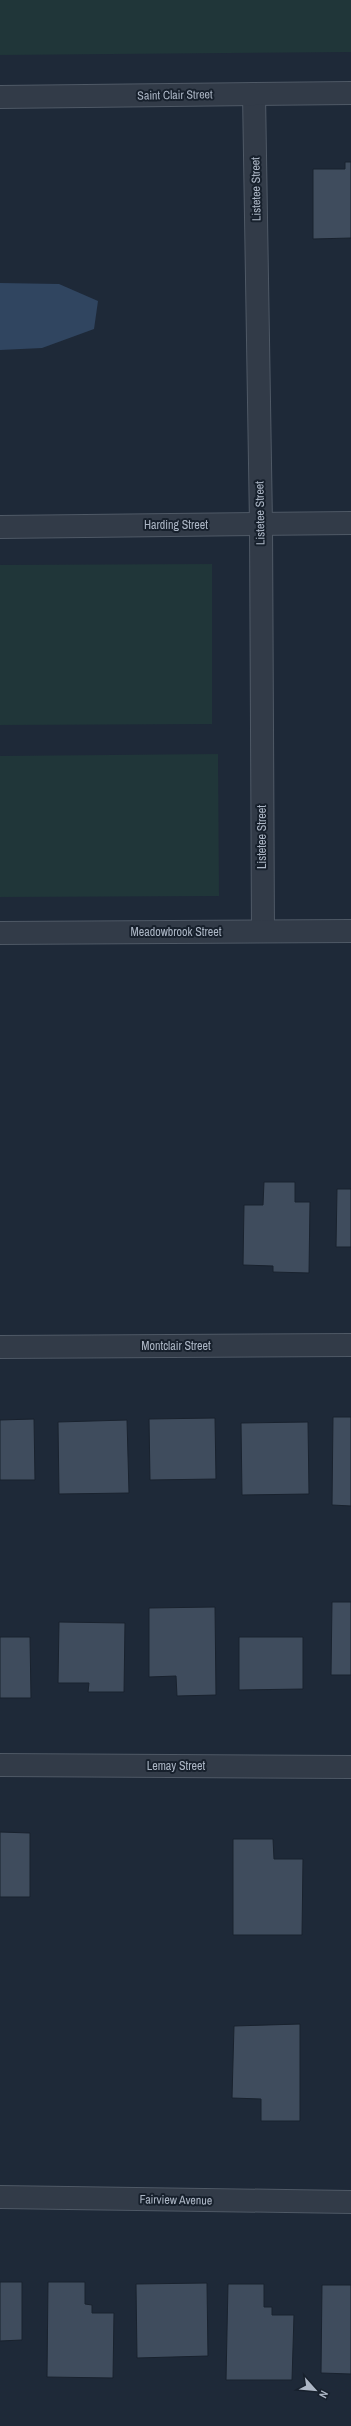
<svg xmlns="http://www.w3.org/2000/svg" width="351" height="2426" viewBox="0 0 351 2426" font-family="'Archivo Narrow',sans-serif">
  <rect width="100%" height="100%" fill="#1e2938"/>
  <!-- green -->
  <g fill="#203639">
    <path d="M0 0H351V52L0 55Z"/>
    <path d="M212 564V724L0 725V565Z"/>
    <path d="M218 754 219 896 0 897V756Z"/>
  </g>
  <!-- water -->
  <path fill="#304560" d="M0 283 59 284 98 301 94 329 42 348 0 350Z"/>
  <!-- building -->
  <g fill="#3f4c5d" stroke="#19222e">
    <path d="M345 162H351V238L313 239V169H345Z"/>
    <path d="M264 1182H295V1202H310L309 1273 273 1272V1266L243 1265 244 1205H263Z"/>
    <path d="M337 1189H351V1247H336Z"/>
    <path d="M333 1417H351V1506L332 1505Z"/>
    <path d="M215 1418 216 1479 150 1480 149 1419Z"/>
    <path d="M34 1419 35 1480H0V1420Z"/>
    <path d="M127 1420 129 1493 59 1494 58 1422Z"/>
    <path d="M308 1422 309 1494 242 1495 241 1423Z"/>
    <path d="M332 1602H351V1675H331Z"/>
    <path d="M215 1607 216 1695 177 1696 176 1676 149 1677V1608Z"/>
    <path d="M59 1622 125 1623 124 1692H88L89 1683H58Z"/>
    <path d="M0 1637H30L31 1698H0Z"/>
    <path d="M239 1637H303V1689L239 1690Z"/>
    <path d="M0 1832 30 1833V1897H0Z"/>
    <path d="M233 1839H273L274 1859H303L302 1935H233Z"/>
    <path d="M300 2024V2121H261V2099L232 2098 234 2026Z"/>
    <path d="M0 2282H22V2340L0 2341Z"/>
    <path d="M48 2282H85V2304L92 2305V2313H114L113 2378 47 2377Z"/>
    <path d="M207 2283 208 2356 137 2358 136 2284Z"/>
    <path d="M228 2284H264V2307H272V2315H294L292 2380H226Z"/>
    <path d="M322 2285H351V2374L321 2373Z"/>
  </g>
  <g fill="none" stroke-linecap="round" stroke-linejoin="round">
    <defs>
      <g id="street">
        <path d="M254 94 261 525 263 931"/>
        <path d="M0 97 351 93"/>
        <path d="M0 527 351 523"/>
        <path d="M0 933 351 931"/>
        <path d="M0 1347 351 1345"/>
        <path d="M0 1765 351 1767"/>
        <path d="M0 2197 351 2202"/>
      </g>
    </defs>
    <!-- street casing -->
    <use href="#street" stroke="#4f5966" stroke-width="24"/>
    <!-- street -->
    <use href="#street" stroke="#323b48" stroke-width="22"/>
  </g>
  <g text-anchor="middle" stroke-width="4" stroke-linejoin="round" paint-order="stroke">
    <!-- street labels -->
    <g font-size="12" fill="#acb6c5" stroke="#17202c">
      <text transform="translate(175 95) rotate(-1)" y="4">Saint Clair Street</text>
      <text transform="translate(256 189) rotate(-91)" y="4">Listetee Street</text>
      <text transform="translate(260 513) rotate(-91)" y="4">Listetee Street</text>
      <text x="176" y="529">Harding Street</text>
      <text transform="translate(262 837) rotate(-90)" y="4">Listetee Street</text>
      <text x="176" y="936">Meadowbrook Street</text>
      <text x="176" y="1350">Montclair Street</text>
      <text x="176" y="1770">Lemay Street</text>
      <text transform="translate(176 2200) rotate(1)" y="4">Fairview Avenue</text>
    </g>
  </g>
  <!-- north arrow -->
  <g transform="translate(315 2390) rotate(117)" stroke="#17202c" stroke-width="3" paint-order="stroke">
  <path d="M0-3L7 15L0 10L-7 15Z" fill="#acb6c5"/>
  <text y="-6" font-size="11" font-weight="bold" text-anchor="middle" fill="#acb6c5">N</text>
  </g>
</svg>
